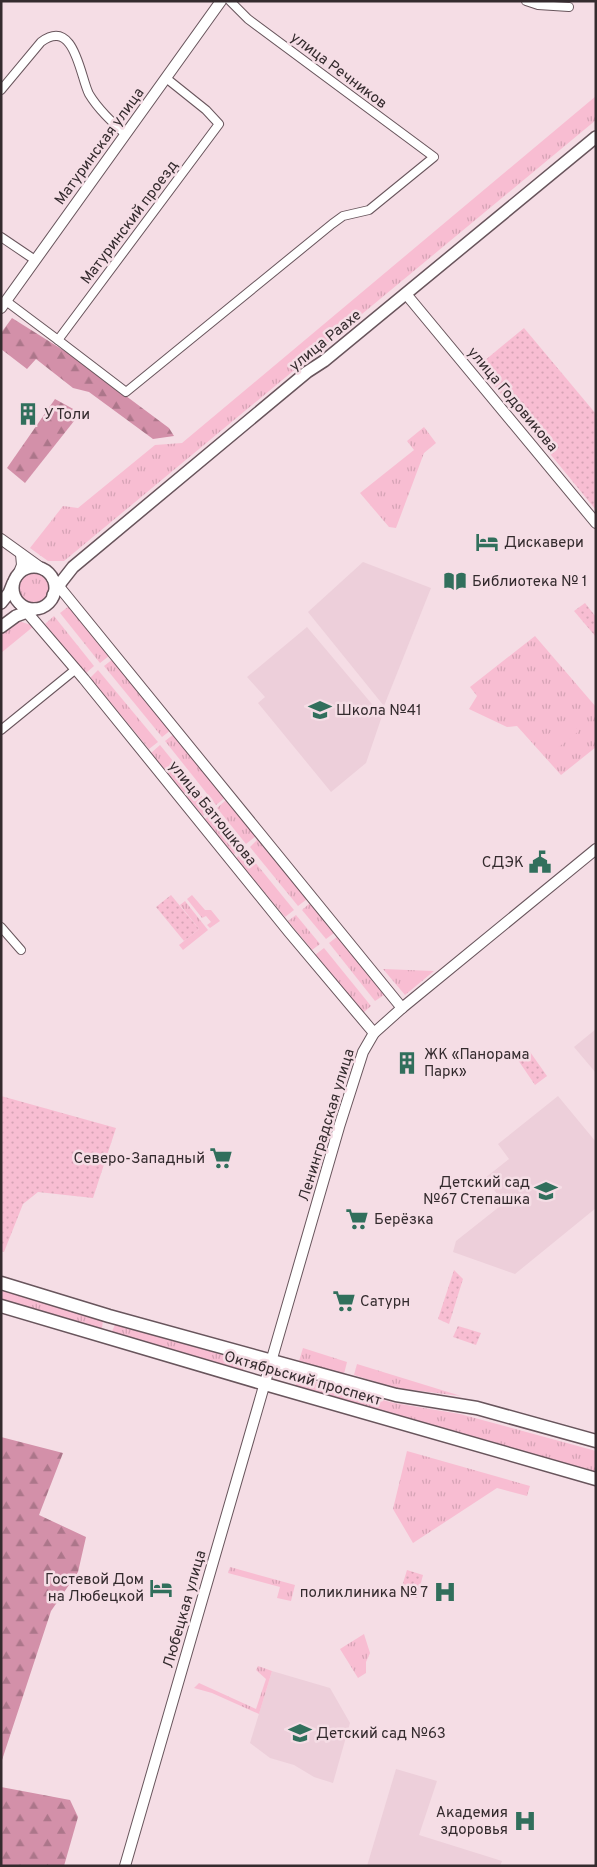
<svg xmlns="http://www.w3.org/2000/svg" width="597" height="1867" viewBox="0 0 597 1867" font-family="Overpass,sans-serif">
  <defs>
    <pattern id="grass-tufts" width="24" height="20" patternUnits="userSpaceOnUse" patternTransform="scale(1.25)"><rect width="24" height="20" fill="#f8bdd2"/><path d="M3 7l-1-3M5 7V3M7 7l1-3M15 17l-1-3M17 17v-4M19 17l1-3" fill="none" stroke="#d5a3b5"/></pattern>
    <pattern id="forest-firs" width="22" height="20" patternUnits="userSpaceOnUse" patternTransform="scale(1.25)"><rect width="22" height="20" fill="#d390a9"/><path d="M5 1l3.5 6h-7zM16 11l3.5 6h-7z" fill="#ac768a"/></pattern>
    <pattern id="park-dots" width="8" height="8" patternUnits="userSpaceOnUse" patternTransform="scale(1.25)"><rect width="8" height="8" fill="#f8bdd2"/><path d="M2 2h.1M6 6h.1" fill="none" stroke="#d5a3b5" stroke-width="1.8" stroke-linecap="round"/></pattern>
  </defs>
  <rect width="100%" height="100%" fill="#f5dde5"/>
  <!-- built -->
  <g fill="#edcfda">
    <path d="M363 562 431 588 384 706 308 612Z"/>
    <path d="M307 627 382 716 366 763 331 792 258 703 265 697 247 677Z"/>
    <path d="M596 1029V1073L574 1047Z"/>
    <path d="M558 1096 596 1142V1208L515 1274 453 1252 456 1241 504 1203 485 1178 509 1159 498 1144Z"/>
    <path d="M272 1671 330 1688 350 1723 333 1783 314 1777 294 1765 270 1758 250 1743Z"/>
    <path d="M396 1769 437 1781 419 1835 502 1861 500 1866H367Z"/>
  </g>
  <!-- grass -->
  <g fill="url(#grass-tufts)">
    <path d="M596 96V120L64 561H48L30 548 63 506 78 508 155 445 182 443Z"/>
    <path d="M424 427 436 443 424 453 396 528 389 527 360 493 414 450 407 441Z"/>
    <circle cx="34" cy="588" r="15"/>
    <path d="M69 606 109 656 100 663 60 613Z"/>
    <path d="M54 616 94 666 85 674 45 624Z"/>
    <path d="M10 618 34 626 1 653V625Z"/>
    <path d="M535 636 596 707V747L561 775 517 726 507 727 469 709 477 696 470 687Z"/>
    <path d="M113 659 171 730 162 737 104 666Z"/>
    <path d="M98 670 158 742 149 749 90 678Z"/>
    <path d="M174 734 226 797 216 805 165 741Z"/>
    <path d="M160 745 212 809 203 816 151 753Z"/>
    <path d="M226 800 256 836 246 844 217 808Z"/>
    <path d="M213 812 242 847 233 855 204 820Z"/>
    <path d="M258 839 307 899 298 906 250 847Z"/>
    <path d="M245 850 294 910 285 917 236 858Z"/>
    <path d="M192 895 205 910H211L220 921 210 928 207 925 211 922 206 916 202 918 187 899Z"/>
    <path d="M185 901 208 930 183 950 179 945 199 929 180 905Z"/>
    <path d="M310 903 334 933 326 939 302 910Z"/>
    <path d="M296 915 320 944 312 950 288 921Z"/>
    <path d="M338 936 384 995 375 1001 329 943Z"/>
    <path d="M324 948 371 1006 363 1013 315 955Z"/>
    <path d="M383 969 434 971 405 995Z"/>
    <path d="M1 1290 103 1321 102 1328 100 1330 1 1301Z"/>
    <path d="M115 1325 246 1361 243 1370 111 1333Z"/>
    <path d="M303 1348 347 1362 344 1374 299 1361Z"/>
    <path d="M357 1364 461 1396 395 1388 354 1375Z"/>
    <path d="M298 1377 394 1403 460 1414 596 1451V1472L295 1387Z"/>
    <path d="M407 1451 530 1486 527 1496 497 1488 413 1543 393 1509Z"/>
    <path d="M230 1567 295 1585 291 1601 277 1598 280 1587 228 1573Z"/>
    <path d="M364 1634 370 1653 366 1662V1673L358 1678 340 1649Z"/>
    <path d="M258 1666 272 1671 259 1714 212 1693 194 1688 199 1683 256 1709 266 1679 256 1670Z"/>
  </g>
  <!-- forest -->
  <g fill="url(#forest-firs)">
    <path d="M12 318 71 355 169 428 174 436 153 439 89 392 73 388 36 359 27 369 1 349V333Z"/>
    <path d="M55 399 75 410 78 416 25 483 7 468Z"/>
    <path d="M1 1437 63 1453 39 1515 86 1537 78 1572 51 1611 1 1763Z"/>
    <path d="M1 1787 70 1800 78 1817 64 1866H1Z"/>
  </g>
  <!-- park -->
  <g fill="url(#park-dots)">
    <path d="M524 328 596 414V510L478 366Z"/>
    <path d="M585 603 596 617V637L574 611Z"/>
    <path d="M171 895 199 929 184 941 156 907Z"/>
    <path d="M528 1049 547 1076 535 1085 518 1060Z"/>
    <path d="M1 1096 116 1128 93 1198 38 1192 23 1204 4 1252 1 1251Z"/>
    <path d="M454 1270 463 1279 449 1324 438 1319Z"/>
    <path d="M458 1326 481 1333 476 1345 453 1337Z"/>
    <path d="M407 1570 423 1575 417 1598 400 1593Z"/>
  </g>
  <!-- pitch -->
  <path fill="#f8bdd2" d="M568 718 579 731 555 750 545 737Z"/>
  <g fill="none" stroke-linecap="round" stroke-linejoin="round">
    <defs>
      <g id="minor">
        <path d="M526 1 538 5 569 7"/>
        <path d="M1 90 41 42C75 17 80 77 89 94 98 109 112 122 125 134"/>
        <path d="M1 237 35 260"/>
        <path d="M6 301 58 340 219 124 206 110 166 78"/>
        <path d="M58 340 126 392 332 224 343 216 369 210 434 157 248 19 230 1"/>
        <path d="M1 730 76 669"/>
        <path d="M1 927 21 950"/>
      </g>
      <g id="tertiary">
        <path d="M406 294 596 523"/>
        <path d="M1 308 221 1"/>
        <path d="M1 539 44 570"/>
        <path d="M18 575 22 565 21 554"/>
        <path d="M52 578 402 1008"/>
        <path d="M19 603 84 679 289 932 374 1033"/>
        <path d="M125 1866 339 1127 363 1052 374 1033 402 1008 596 849"/>
      </g>
      <g id="secondary">
        <circle cx="34" cy="588" r="21"/>
        <path d="M53 595 62 581 73 567 307 372 324 361 596 137"/>
        <path d="M1 603 9 593 13 583"/>
        <path d="M1 627 16 616 35 609"/>
      </g>
      <g id="primary">
        <path d="M1 1283 109 1316 396 1395 477 1408 596 1441"/>
        <path d="M1 1306 265 1384 596 1479"/>
      </g>
    </defs>
    <!-- minor casing -->
    <use href="#minor" stroke="#68555c" stroke-width="10"/>
    <!-- tertiary casing -->
    <use href="#tertiary" stroke="#68555c" stroke-width="12"/>
    <!-- secondary casing -->
    <use href="#secondary" stroke="#68555c" stroke-width="14"/>
    <!-- primary casing -->
    <use href="#primary" stroke="#68555c" stroke-width="15"/>
    <!-- minor -->
    <use href="#minor" stroke="#fff" stroke-width="8"/>
    <!-- tertiary -->
    <use href="#tertiary" stroke="#fff" stroke-width="10"/>
    <!-- secondary -->
    <use href="#secondary" stroke="#fff" stroke-width="11"/>
    <!-- primary -->
    <use href="#primary" stroke="#fff" stroke-width="12"/>
  </g>
  <!-- icons -->
  <defs>
    <symbol id="building-bare" viewBox="-9 -9 18 18"><path d="M-4-6H4V6H1V3H-1V6H-4ZM-2.5-4.3h1.7v1.8h-1.7ZM.8-4.3h1.7v1.8H.8ZM-2.5-1h1.7V.8h-1.7ZM.8-1h1.7V.8H.8Z" fill="#316f5c" stroke="#f5dde5" stroke-width="2.5" paint-order="stroke"/></symbol>
    <symbol id="hotel-bare" viewBox="-9 -9 18 18"><path d="M-6-4.5h1.5V1H6V5H4.5V3h-9V5H-6ZM-4 0a1.8 1.8 0 1 1 3.6 0ZM.5 0V-2.5h3Q6-2.5 6 0Z" fill="#316f5c" stroke="#f5dde5" stroke-width="2.5" paint-order="stroke"/></symbol>
    <symbol id="library-bare" viewBox="-9 -9 18 18"><path d="M-6-4Q-3-5.5-.7-3.5V5Q-3 3-6 4ZM6-4Q3-5.5 .7-3.5V5Q3 3 6 4Z" fill="#316f5c" stroke="#f5dde5" stroke-width="2.5" paint-order="stroke"/></symbol>
    <symbol id="school-bare" viewBox="-9 -9 18 18"><path d="M0-5L7-2L0 1L-7-2ZM-4 1L0 2.5L4 1V4Q0 6-4 4Z" fill="#316f5c" stroke="#f5dde5" stroke-width="2.5" paint-order="stroke"/></symbol>
    <symbol id="civic-bare" viewBox="-9 -9 18 18"><path d="M-.6-6.5H3V-4.5H.6V-3L4-1V1h2V6H-6V1h2V-1L-.6-3ZM-1.2 2.5V6h2.4V2.5Z" fill="#316f5c" stroke="#f5dde5" stroke-width="2.5" paint-order="stroke"/></symbol>
    <symbol id="supermarket-bare" viewBox="-9 -9 18 18"><path d="M-6-5.5h2.5l.6 2H6L4.5 2H-2.5L-4.4-4H-6ZM-1.5 3.2a1.3 1.3 0 1 0 .1 0ZM3 3.2a1.3 1.3 0 1 0 .1 0Z" fill="#316f5c" stroke="#f5dde5" stroke-width="2.5" paint-order="stroke"/></symbol>
    <symbol id="hospital-bare" viewBox="-9 -9 18 18"><path d="M-5-5h3v3.5h4V-5h3V5h-3V1.5h-4V5h-3Z" fill="#316f5c" stroke="#f5dde5" stroke-width="2.5" paint-order="stroke"/></symbol>
  </defs>
  <g fill-rule="evenodd">
    <use href="#building-bare" x="12" y="398" width="32" height="32"/>
    <use href="#hotel-bare" x="471" y="526" width="32" height="32"/>
    <use href="#library-bare" x="439" y="565" width="32" height="32"/>
    <use href="#school-bare" x="304" y="694" width="32" height="32"/>
    <use href="#civic-bare" x="524" y="846" width="32" height="32"/>
    <use href="#building-bare" x="391" y="1047" width="32" height="32"/>
    <use href="#supermarket-bare" x="205" y="1142" width="32" height="32"/>
    <use href="#school-bare" x="530" y="1175" width="32" height="32"/>
    <use href="#supermarket-bare" x="341" y="1203" width="32" height="32"/>
    <use href="#supermarket-bare" x="328" y="1285" width="32" height="32"/>
    <use href="#hotel-bare" x="145" y="1572" width="32" height="32"/>
    <use href="#hospital-bare" x="429" y="1576" width="32" height="32"/>
    <use href="#school-bare" x="284" y="1717" width="32" height="32"/>
    <use href="#hospital-bare" x="509" y="1805" width="32" height="32"/>
  </g>
  <g text-anchor="middle" stroke-width="5" stroke-linejoin="round" paint-order="stroke">
    <!-- street labels -->
    <g font-size="15" fill="#342b2e" stroke="#f5dde5">
      <text transform="translate(339 70) rotate(37)" y="5">улица Речников</text>
      <text transform="translate(99 146) rotate(-54)" y="5">Матуринская улица</text>
      <text transform="translate(129 222) rotate(-53)" y="5">Матуринский проезд</text>
      <text transform="translate(325 340) rotate(-39)" y="5">улица Раахе</text>
      <text transform="translate(513 399) rotate(50)" y="5">улица Годовикова</text>
      <text transform="translate(213 813) rotate(51)" y="5">улица Батюшкова</text>
      <text transform="translate(326 1125) rotate(-73)" y="5">Ленинградская улица</text>
      <text transform="translate(303 1378) rotate(16)" y="5">Октябрьский проспект</text>
      <text transform="translate(184 1609) rotate(-74)" y="5">Любецкая улица</text>
    </g>
    <!-- poi labels -->
    <g font-size="15" fill="#342b2e" stroke="#f5dde5" text-anchor="start">
      <text x="44" y="419">У Толи</text>
      <text x="504" y="547">Дискавери</text>
      <text x="472" y="586">Библиотека № 1</text>
      <text x="336" y="715">Школа №41</text>
      <text x="524" y="867" text-anchor="end">СДЭК</text>
      <text x="424" y="1059">ЖК «Панорама<tspan x="424" dy="17">Парк»</tspan></text>
      <text x="205" y="1163" text-anchor="end">Северо-Западный</text>
      <text x="530" y="1187" text-anchor="end">Детский сад<tspan x="530" dy="17">№67 Степашка</tspan></text>
      <text x="374" y="1224">Берёзка</text>
      <text x="360" y="1306">Сатурн</text>
      <text x="144" y="1584" text-anchor="end">Гостевой Дом<tspan x="144" dy="17">на Любецкой</tspan></text>
      <text x="428" y="1597" text-anchor="end">поликлиника № 7</text>
      <text x="316" y="1738">Детский сад №63</text>
      <text x="508" y="1817" text-anchor="end">Академия<tspan x="508" dy="17">здоровья</tspan></text>
    </g>
  </g>
  <!-- border -->
  <rect width="597" height="1867" fill="none" stroke="#342b2e" stroke-width="5"/>
</svg>
